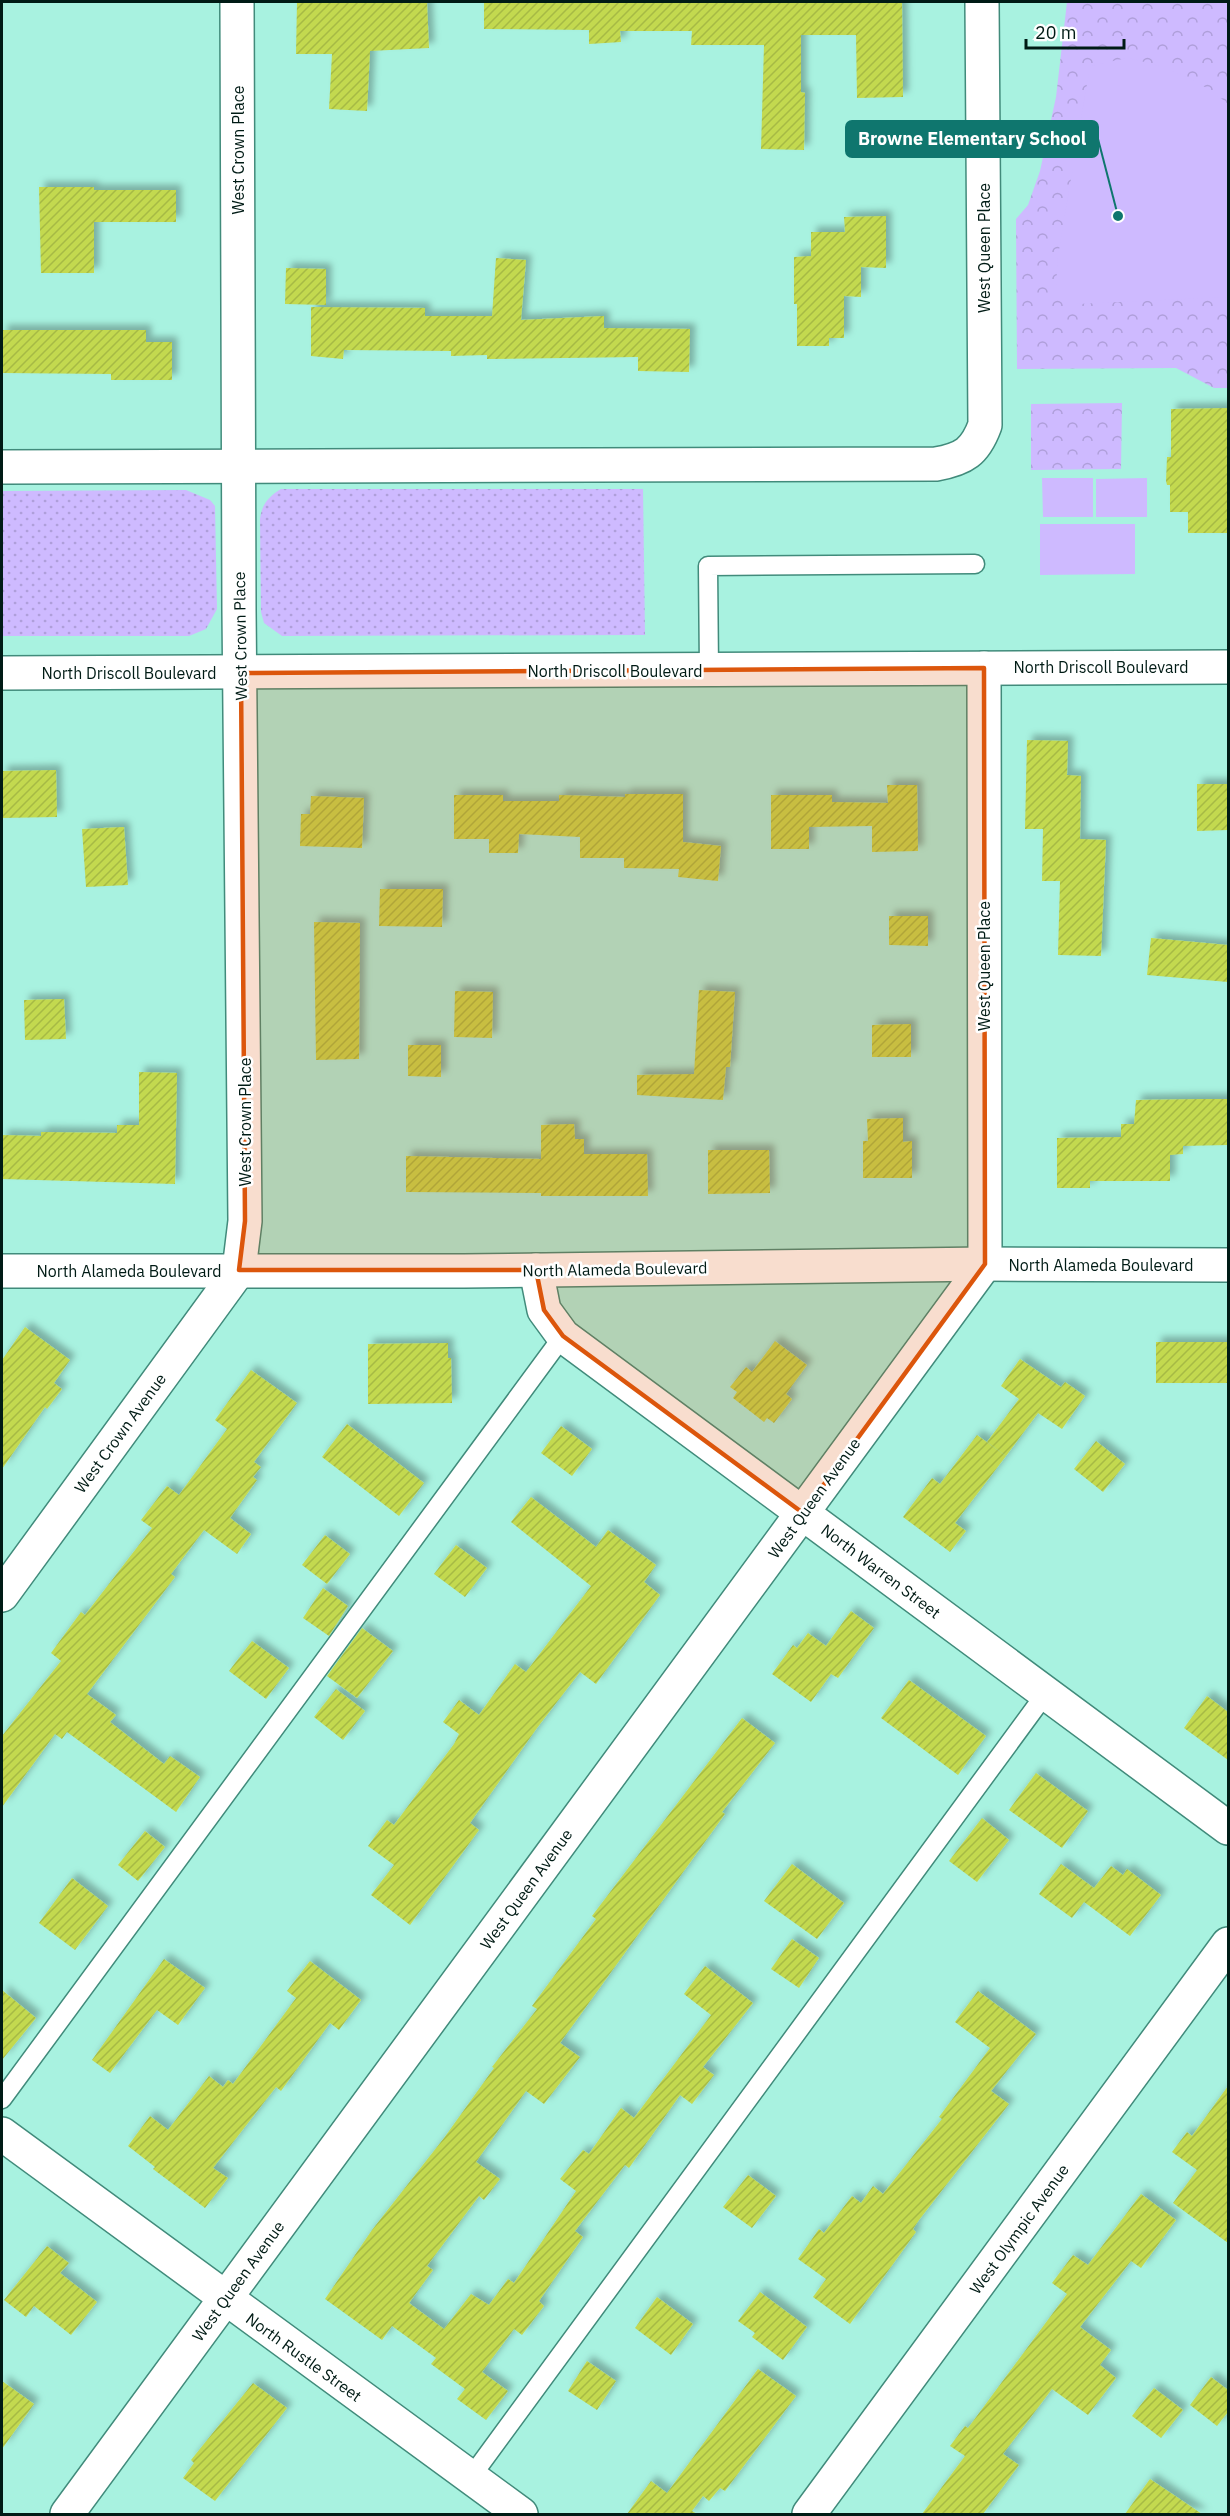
<svg xmlns="http://www.w3.org/2000/svg" width="1230" height="2516" viewBox="0 0 1230 2516" font-family="'IBM Plex Sans',sans-serif">
  <defs>
    <pattern id="grass-dots" width="8" height="8" patternUnits="userSpaceOnUse" patternTransform="scale(1.5)"><rect width="8" height="8" fill="#cebaff"/><path d="M2 2h.1M6 6h.1" fill="none" stroke="#af9fda" stroke-width="1.8" stroke-linecap="round"/></pattern>
    <pattern id="forest-crowns" width="20" height="18" patternUnits="userSpaceOnUse" patternTransform="scale(1.5)"><rect width="20" height="18" fill="#cebaff"/><path d="M2 6a3 3 0 1 1 6 0M12 15a3 3 0 1 1 6 0" fill="none" stroke="#af9fda"/></pattern>
    <pattern id="building-hatch" width="6" height="6" patternUnits="userSpaceOnUse" patternTransform="scale(1.5)"><rect width="6" height="6" fill="#c3d950"/><path d="M-1 1l2-2M0 6l6-6M5 7l2-2" fill="none" stroke="#a6ba45"/></pattern>
    <filter id="shadow"><feDropShadow dx="5.5" dy="-5.5" stdDeviation="3" flood-color="#0004"/></filter>
  </defs>
  <rect width="100%" height="100%" fill="#a8f2e0"/>
  <!-- grass -->
  <g fill="url(#grass-dots)">
    <path d="M281 489H643L645 635 282 636 264 623 261 612 260 519C262 504 268 497 281 489Z"/>
    <path d="M186 490 210 500 215 506 217 609 206 629 189 636H2V491Z"/>
  </g>
  <!-- forest -->
  <g fill="url(#forest-crowns)">
    <path d="M1067 2H1228V388H1214L1176 368 1017 369 1016 219 1028 205 1040 171 1056 97Z"/>
    <path d="M1122 403 1121 469 1031 470V404Z"/>
  </g>
  <!-- pitch -->
  <g fill="#cebaff">
    <path d="M1127 58C1167 66 1197 78 1228 104V297L1077 304 1056 285 1058 256 1090 66Z"/>
    <path d="M1042 478H1093V517H1043Z"/>
    <path d="M1147 478V517H1096V479Z"/>
    <path d="M1040 524H1135V574L1040 575Z"/>
  </g>
  <!-- building -->
  <g fill="url(#building-hatch)" filter="url(#shadow)">
    <path d="M297 2H427L429 48 370 51 367 111 329 109 332 54H296Z"/>
    <path d="M484 2H902L903 97 857 98 856 35H801V92L805 93 804 150 761 149 764 45H691L692 31H620L621 42 589 44V30L484 29Z"/>
    <path d="M39 187H94V190H176V222H94V273H41Z"/>
    <path d="M886 216V268L861 267V297L844 296V338H829V346H797V304H794V257L811 256V232H845L844 217Z"/>
    <path d="M496 258 526 260 521 320 604 316V328L690 329 689 372 638 371V357L487 359V355L451 356V351L344 350 343 359 311 356V307L425 308V316H492Z"/>
    <path d="M286 268 326 269V305L285 304Z"/>
    <path d="M2 330H146V342H172V380H111V374L2 373Z"/>
    <path d="M1228 408V533H1188V512H1170V485H1167L1166 481 1167 457H1171V409Z"/>
    <path d="M1027 740 1068 741 1067 775 1081 776 1080 839 1106 840 1101 956 1058 955 1060 881H1042L1043 829H1025Z"/>
    <path d="M56 770 57 817 2 818V771Z"/>
    <path d="M1197 784H1228V830L1197 831Z"/>
    <path d="M887 785H917L918 851 872 852V826L809 827V849H771V795H832V802L888 803Z"/>
    <path d="M625 794H683V842L721 846 718 881 678 877 679 869 624 868V858H580V837L519 834 518 853H489V839H454V795H503V801H559V795L625 797Z"/>
    <path d="M311 796 364 798 362 848 300 846 301 814H310Z"/>
    <path d="M124 827 128 885 86 887 82 829Z"/>
    <path d="M380 889H443L442 927 379 926Z"/>
    <path d="M889 916H928V946L889 945Z"/>
    <path d="M314 922 360 923 359 1059 316 1060Z"/>
    <path d="M1151 938 1228 945V982L1147 975Z"/>
    <path d="M699 990 735 992 730 1067H726L723 1100 637 1095V1075L694 1074Z"/>
    <path d="M455 991 493 992 492 1038 454 1037Z"/>
    <path d="M64 999 66 1039 25 1040 24 1000Z"/>
    <path d="M911 1024V1057H872V1025Z"/>
    <path d="M408 1045H441V1077L408 1076Z"/>
    <path d="M139 1072 177 1073 175 1184 2 1179V1135L41 1136V1132L117 1133V1125H139Z"/>
    <path d="M1200 1099H1228V1145L1183 1146V1154L1170 1155V1181H1090V1188H1057V1138L1121 1137V1124H1134L1136 1100Z"/>
    <path d="M903 1118V1142L912 1141V1178H863V1141H868L867 1119Z"/>
    <path d="M574 1124 575 1139H584V1154H647L648 1196H541V1193L406 1192V1156L541 1159V1125Z"/>
    <path d="M708 1150H769L770 1193 708 1194Z"/>
    <path d="M25 1327 70 1360 54 1383 62 1389 47 1409 45 1407 2 1469V1360Z"/>
    <path d="M775 1341 807 1365 786 1394 792 1399 774 1423 767 1418 764 1422 733 1398 737 1392 730 1387 746 1367 752 1372Z"/>
    <rect x="1156" y="1342" width="72" height="41"/>
    <path d="M448 1343V1358H451L452 1403 368 1404V1344Z"/>
    <path d="M1020 1359 1061 1387 1065 1382 1085 1396 1062 1429 1038 1413 1006 1456 987 1442 1019 1399 1001 1386Z"/>
    <path d="M251 1370 297 1403 254 1462 261 1467 253 1477 257 1480 230 1518 251 1534 237 1554 204 1530 171 1574 175 1577 87 1694 116 1715 110 1722 164 1764 170 1756 200 1777 176 1812 67 1732 62 1739 55 1734 2 1807V1736L61 1661 51 1653 81 1612 85 1615 152 1528 141 1520 167 1486 179 1495 227 1429 215 1420Z"/>
    <path d="M347 1424 424 1483 399 1516 322 1457Z"/>
    <path d="M561 1426 592 1449 572 1476 541 1453Z"/>
    <path d="M977 1435 1006 1456 955 1523 966 1531 950 1552 903 1517 932 1478 940 1484Z"/>
    <path d="M1096 1441 1125 1464 1103 1492 1074 1469Z"/>
    <path d="M531 1497 596 1547 608 1530 656 1565 644 1582 660 1595 596 1684 580 1672 537 1728 470 1823 479 1830 410 1925 371 1895 394 1865 368 1846 387 1820 394 1825 454 1744 459 1734 443 1722 459 1700 479 1715 515 1664 526 1672 591 1586 511 1522Z"/>
    <path d="M325 1535 350 1554 327 1584 302 1565Z"/>
    <path d="M456 1545 487 1568 465 1597 434 1574Z"/>
    <path d="M323 1588 348 1606 329 1636 303 1618Z"/>
    <path d="M851 1611 874 1628 838 1678 831 1674 811 1702 772 1674 793 1645 797 1648 808 1633 826 1646Z"/>
    <path d="M362 1628 393 1651 357 1698 327 1676Z"/>
    <path d="M252 1641 289 1668 266 1699 229 1671Z"/>
    <path d="M909 1680 986 1736 958 1775 881 1718Z"/>
    <path d="M336 1689 365 1711 343 1740 314 1717Z"/>
    <path d="M1207 1696 1228 1712V1760L1184 1728Z"/>
    <path d="M742 1718 775 1743 722 1812 725 1814 560 2043 580 2057 544 2104 526 2091 476 2162 500 2179 484 2200 479 2196 427 2266 433 2270 409 2303 444 2329 471 2294 489 2305 508 2279 514 2283 576 2191 560 2179 583 2150 589 2154 621 2108 634 2118 711 2015 684 1994 705 1966 753 2003 703 2067 714 2075 692 2104 680 2095 629 2168 625 2165 575 2231 583 2237 539 2301 544 2306 522 2335 514 2329 482 2372 508 2391 486 2420 457 2399 465 2389 431 2364 436 2358 392 2326 382 2340 325 2299 372 2230 444 2138 494 2068 492 2067 537 2009 532 2006 596 1919 592 1916Z"/>
    <path d="M1036 1773 1088 1811 1062 1848 1009 1810Z"/>
    <path d="M982 1818 1009 1840 977 1882 949 1861Z"/>
    <path d="M145 1831 165 1847 138 1881 118 1865Z"/>
    <path d="M792 1864 844 1903 817 1939 764 1901Z"/>
    <path d="M1061 1864 1094 1888 1111 1866 1123 1875 1127 1869 1161 1895 1130 1936 1084 1902 1072 1918 1039 1894Z"/>
    <path d="M72 1878 108 1906 75 1950 39 1923Z"/>
    <path d="M792 1939 819 1958 799 1988 771 1969Z"/>
    <path d="M164 1959 205 1988 178 2025 157 2010 110 2073 92 2060Z"/>
    <path d="M310 1961 361 2000 339 2030 330 2023 281 2091 276 2087 213 2168 228 2178 205 2208 153 2169 155 2167 128 2146 150 2116 168 2130 209 2076 223 2087 228 2080 233 2084 296 1998 287 1991Z"/>
    <path d="M2 1990 36 2018 2 2060Z"/>
    <path d="M978 1991 1036 2034 991 2091 1009 2104 919 2220 913 2229 916 2232 850 2324 813 2297 826 2279 798 2259 819 2229 824 2233 852 2196 861 2203 873 2186 883 2194 942 2119 939 2117 990 2048 955 2022Z"/>
    <path d="M1228 2086V2243L1173 2203 1197 2170 1172 2152 1187 2132 1192 2136Z"/>
    <path d="M748 2175 776 2196 752 2228 723 2207Z"/>
    <path d="M1141 2194 1176 2220 1141 2268 1131 2261 1080 2327 1111 2350 1100 2365 1116 2378 1088 2415 1052 2389 1003 2454 1019 2465 983 2514H922L965 2456 950 2446 965 2426 968 2428 1067 2294 1052 2283 1073 2255 1088 2265Z"/>
    <path d="M47 2246 69 2263 60 2273 97 2302 71 2335 34 2306 26 2317 4 2300Z"/>
    <path d="M760 2292 807 2327 783 2360 752 2337 755 2333 738 2321Z"/>
    <path d="M657 2297 693 2324 671 2355 635 2328Z"/>
    <path d="M587 2361 616 2381 597 2410 568 2391Z"/>
    <path d="M758 2369 796 2396 725 2491 720 2488 709 2501 703 2496 692 2511 697 2514H627L651 2481 667 2493Z"/>
    <path d="M1211 2377 1228 2390V2412L1217 2426 1190 2405Z"/>
    <path d="M2 2381 34 2404 2 2449Z"/>
    <path d="M253 2383 287 2408 215 2501 183 2478 194 2463 191 2460Z"/>
    <path d="M1154 2388 1183 2410 1161 2438 1132 2416Z"/>
    <path d="M1150 2479 1202 2514H1125Z"/>
  </g>
  <g fill="none" stroke-linecap="round" stroke-linejoin="round">
    <defs>
      <g id="lane">
        <path d="M709 670 708 566 975 564"/>
        <path d="M2 2099 563 1336"/>
        <path d="M471 2477 1046 1693"/>
      </g>
      <g id="street">
        <path d="M2 467 936 464C964 459 975 452 985 425L982 2"/>
        <path d="M536 1270 544 1310 563 1336 1228 1828"/>
        <path d="M2 1271H464L985 1264 1228 1265"/>
        <path d="M2 1595 239 1270 245 1221 239 610 237 2"/>
        <path d="M2 2134 521 2514"/>
        <path d="M67 2514 985 1264 984 668"/>
        <path d="M809 2514 1228 1944"/>
      </g>
      <path id="secondary" d="M2 673 1228 667"/>
    </defs>
    <!-- lane casing -->
    <use href="#lane" stroke="#418b7b" stroke-width="21"/>
    <!-- street casing -->
    <use href="#street" stroke="#418b7b" stroke-width="36"/>
    <!-- secondary casing -->
    <use href="#secondary" stroke="#418b7b" stroke-width="36"/>
    <!-- lane -->
    <use href="#lane" stroke="#fff" stroke-width="18"/>
    <!-- street -->
    <use href="#street" stroke="#fff" stroke-width="33"/>
    <!-- secondary -->
    <use href="#secondary" stroke="#fff" stroke-width="33"/>
  </g>
  <!-- marked area -->
  <path fill="#dc560c" fill-opacity="0.2" stroke="#dc560c" stroke-width="4.5" stroke-linejoin="round" d="M984 668 985 1264 803 1513 563 1336 544 1310 536 1270H239L245 1221 241 673Z"/>
  <g text-anchor="middle" stroke-width="5" stroke-linejoin="round" paint-order="stroke">
    <!-- street labels -->
    <g font-size="16" fill="#001b15" stroke="#fff">
      <text transform="translate(238 150) rotate(-90)" y="6">West Crown Place</text>
      <text transform="translate(984 248) rotate(-90)" y="6">West Queen Place</text>
      <text transform="translate(240 636) rotate(-91)" y="6">West Crown Place</text>
      <text x="1101" y="673">North Driscoll Boulevard</text>
      <text x="615" y="677">North Driscoll Boulevard</text>
      <text x="129" y="679">North Driscoll Boulevard</text>
      <text transform="translate(984 966) rotate(-90)" y="6">West Queen Place</text>
      <text transform="translate(245 1122) rotate(-90)" y="6">West Crown Place</text>
      <text x="1101" y="1271">North Alameda Boulevard</text>
      <text transform="translate(615 1269) rotate(-1)" y="6">North Alameda Boulevard</text>
      <text x="129" y="1277">North Alameda Boulevard</text>
      <text transform="translate(120 1433) rotate(-54)" y="6">West Crown Avenue</text>
      <text transform="translate(814 1498) rotate(-54)" y="6">West Queen Avenue</text>
      <text transform="translate(881 1571) rotate(37)" y="6">North Warren Street</text>
      <text transform="translate(526 1889) rotate(-54)" y="6">West Queen Avenue</text>
      <text transform="translate(1019 2229) rotate(-54)" y="6">West Olympic Avenue</text>
      <text transform="translate(238 2281) rotate(-54)" y="6">West Queen Avenue</text>
      <text transform="translate(304 2357) rotate(36)" y="6">North Rustle Street</text>
    </g>
  </g>
  <!-- callouts -->
  <path fill="none" stroke="#0f766e" stroke-width="2" d="M1118 216L1098 139"/>
  <circle fill="#0f766e" stroke="#fff" stroke-width="2" cx="1118" cy="216" r="6"/>
  <rect fill="#0f766e" stroke="#0f766e" stroke-width="2" x="846" y="121" width="252" height="36" rx="6"/>
  <g font-size="18" text-anchor="middle" font-weight="bold" fill="#fff">
    <text x="972" y="145">Browne Elementary School</text>
  </g>
  <!-- border -->
  <rect width="1230" height="2516" fill="none" stroke="#001b15" stroke-width="6"/>
  <!-- scale -->
  <path d="M1026 39v9h98v-9" fill="none" stroke="#001b15" stroke-width="3"/>
  <text x="1035" y="39" font-size="18" fill="#001b15" stroke="#ffffff" stroke-width="4.5" paint-order="stroke">20 m</text>
</svg>
